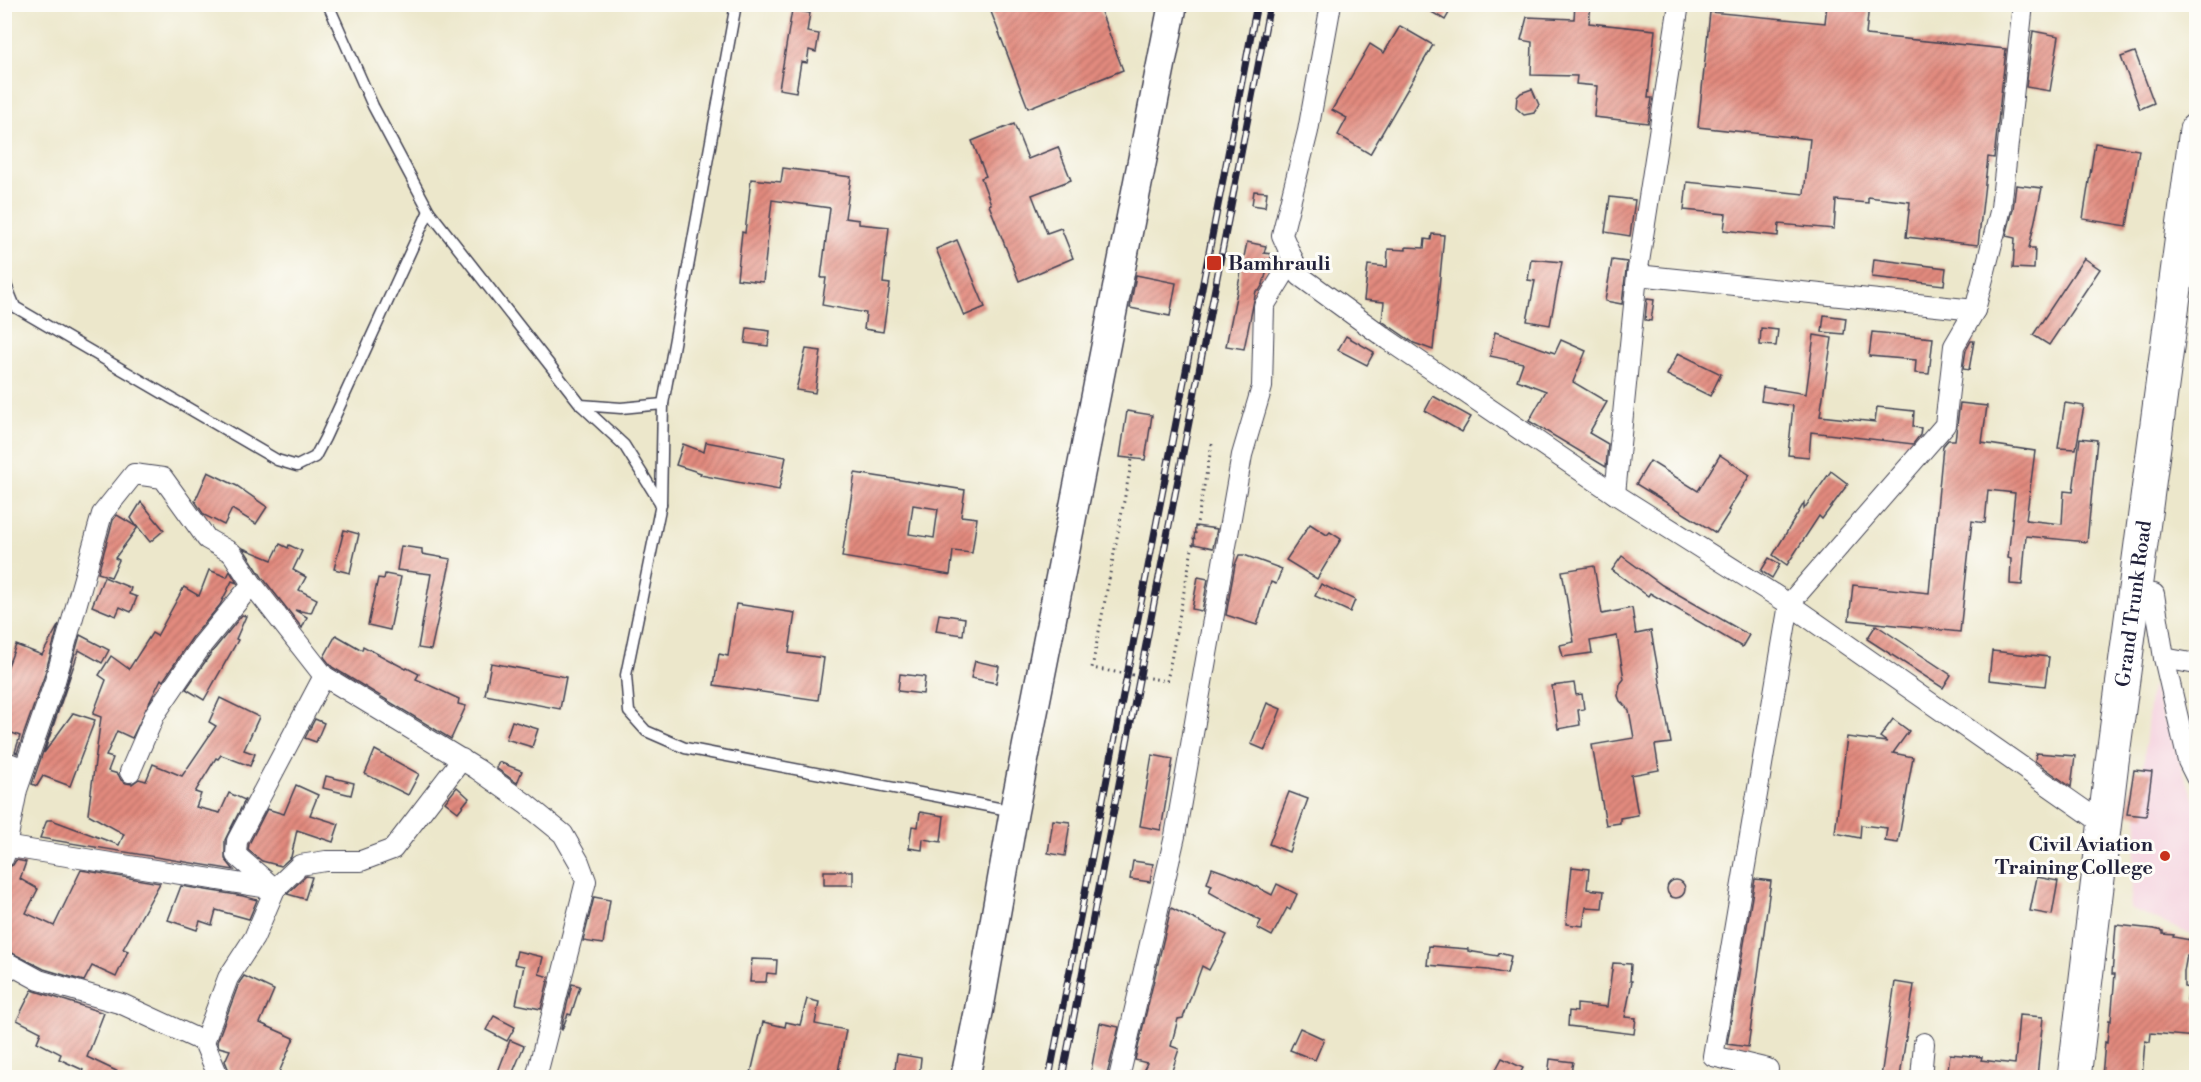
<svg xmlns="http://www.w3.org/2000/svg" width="2201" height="1082" viewBox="0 0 2201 1082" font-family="'Libre Bodoni',serif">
  <defs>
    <pattern id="building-hatch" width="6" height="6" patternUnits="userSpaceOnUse" patternTransform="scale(1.5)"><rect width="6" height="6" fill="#e28a7e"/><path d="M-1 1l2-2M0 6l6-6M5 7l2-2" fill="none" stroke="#b77068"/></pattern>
  </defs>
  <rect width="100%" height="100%" fill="#fdfcf7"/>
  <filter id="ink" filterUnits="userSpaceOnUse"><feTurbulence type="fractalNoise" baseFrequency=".0167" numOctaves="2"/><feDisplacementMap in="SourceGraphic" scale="12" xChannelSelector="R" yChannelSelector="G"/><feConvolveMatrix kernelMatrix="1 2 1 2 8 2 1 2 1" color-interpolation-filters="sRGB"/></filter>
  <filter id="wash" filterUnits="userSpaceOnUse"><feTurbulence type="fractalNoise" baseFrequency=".008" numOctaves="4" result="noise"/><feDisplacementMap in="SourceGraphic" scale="24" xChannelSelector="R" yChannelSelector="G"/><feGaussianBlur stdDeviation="1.35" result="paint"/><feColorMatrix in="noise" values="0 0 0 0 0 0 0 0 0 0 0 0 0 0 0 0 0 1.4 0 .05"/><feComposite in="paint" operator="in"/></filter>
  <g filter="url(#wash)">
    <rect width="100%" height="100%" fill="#ece7cb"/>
    <!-- built -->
    <path fill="#f4cfdd" d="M2151 685 2196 805V937L2130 908Z"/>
    <g id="blocks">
      <!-- building -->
      <g fill="url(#building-hatch)" fill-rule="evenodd">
        <path d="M988 4H1098L1123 70 1028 108Z"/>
        <path d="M1418 4H1454L1445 20Z"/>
        <path d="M1575 4H1591L1589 23 1655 30 1648 98H1652L1648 123 1594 117 1597 86 1576 84 1577 76 1531 75 1532 42 1521 40 1527 17 1574 19Z"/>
        <path d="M1827 4H1869L1866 35 2006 49 1994 158 1988 157 1978 245 1906 237 1910 202 1868 197V203L1836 200 1834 229 1779 224 1778 236 1724 230 1726 214 1684 210 1687 182 1804 194 1810 139 1698 127 1710 12 1825 23Z"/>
        <path d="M792 10 810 13 807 32 819 34 816 52 809 50 807 63 801 62 796 92 779 89Z"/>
        <path d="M1400 26 1433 45 1370 154 1338 135 1347 118 1332 110 1370 44 1384 53Z"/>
        <path d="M2033 31 2059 36 2050 91 2026 87Z"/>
        <path d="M2135 52 2154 103 2140 109 2121 57Z"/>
        <path d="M1532 89 1539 105 1534 113 1524 115 1516 108 1517 97 1521 93Z"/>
        <path d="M1014 124 1028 159 1058 147 1071 180 1032 195 1047 233 1061 228 1073 258 1019 281 989 205 991 204 981 178 986 176 972 141Z"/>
        <path d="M2095 143 2139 150 2127 226 2083 219Z"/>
        <path d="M783 168 851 177 845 218 859 220V224L889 227 883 283 890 284 883 332 864 329 866 313 822 305 826 278H821L830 208 772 200 763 282 737 279 742 232 745 233 751 179 781 182Z"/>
        <path d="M2016 185 2042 188 2029 248H2035L2034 269 2013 268 2015 238 2006 236 2013 209Z"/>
        <path d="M1254 191 1267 192 1265 207 1252 205Z"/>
        <path d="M1610 197 1635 200 1630 236 1605 232Z"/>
        <path d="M1432 234 1444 235 1433 350 1414 343 1382 321 1384 302 1364 300 1368 265 1387 267 1388 249 1406 250V247L1424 248 1425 239 1431 240Z"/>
        <path d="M957 240 985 307 964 316 936 249Z"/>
        <path d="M1247 242 1266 246 1264 253 1272 254 1263 284 1259 291H1256L1244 349 1226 346Z"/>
        <path d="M2084 258 2100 269 2049 345 2033 335Z"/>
        <path d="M1531 259 1562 262 1550 325 1527 321 1535 281 1528 280Z"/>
        <path d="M1874 259 1946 268 1944 285 1872 277Z"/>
        <path d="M1612 260 1627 262 1622 304 1605 301Z"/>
        <path d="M1136 275 1176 283 1170 316 1130 308Z"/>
        <path d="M1647 299 1654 300 1651 321 1645 320Z"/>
        <path d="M1824 315 1846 318 1844 334 1822 332Z"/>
        <path d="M747 328 770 331 768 346 745 343Z"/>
        <path d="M1761 328 1778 330 1776 346 1760 345Z"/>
        <path d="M1495 332 1555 353 1561 340 1586 351 1573 382 1607 402 1589 433 1608 444 1606 467 1529 421 1546 391 1517 380 1523 363 1490 356Z"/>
        <path d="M1872 332 1933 338 1929 374 1915 373 1916 360 1869 356Z"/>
        <path d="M1814 335 1832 338 1820 416 1875 422 1877 407 1914 411 1913 427 1921 428 1920 435 1913 444 1811 432 1809 457 1788 455 1793 406 1761 401 1763 387 1806 394Z"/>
        <path d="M1346 336 1374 352 1367 365 1338 350Z"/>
        <path d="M1971 341H1974L1969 370 1963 369 1966 350Z"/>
        <path d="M806 349 821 351 815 393 796 390Z"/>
        <path d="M1678 353 1721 374 1710 396 1667 375Z"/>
        <path d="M1433 396 1471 417 1462 432 1425 411Z"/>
        <path d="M1960 403 1987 406 1982 443 2035 451 2026 520 2062 524 2064 491 2073 492 2080 438 2097 440 2087 542 2026 536 2022 585 2010 584 2011 559 2008 558 2015 493 1988 490 1985 523 1972 521 1960 632 1849 620 1853 585 1929 593 1943 446 1948 440H1955Z"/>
        <path d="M2065 403 2084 406 2076 449 2058 448Z"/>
        <path d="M1127 411 1152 415 1145 460 1120 457Z"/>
        <path d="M706 442 786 457 779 490 700 475 701 473 676 465 683 444 704 452Z"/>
        <path d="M1720 455 1750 475 1728 510 1730 511 1716 533 1636 484 1650 461 1698 491Z"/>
        <path d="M1831 471 1848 484 1822 519 1819 516 1787 565 1773 555 1804 503V509Z"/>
        <path d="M208 472 237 486 267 507 256 524 232 509 224 525 204 515 195 501Z"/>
        <path d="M855 473 965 490 961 516 977 518 972 553 953 551 950 575 842 557ZM913 505 938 509 934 538 909 534Z"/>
        <path d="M141 502 164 530 150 542 138 527 115 558 119 560 111 577 98 573 113 520 117 515 137 527 131 518Z"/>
        <path d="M1310 524 1327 535 1330 532 1341 539 1317 579 1286 560Z"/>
        <path d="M1195 526 1217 529 1213 548 1194 544Z"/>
        <path d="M344 530 359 534 350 573 334 569Z"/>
        <path d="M280 544 288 548 289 545 302 551 293 570 306 577 299 590 317 599 311 613 295 610 307 617 302 628 262 577 243 548 272 560Z"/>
        <path d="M401 546 422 549V554L451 559 431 650 418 648 431 574 397 570Z"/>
        <path d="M1239 555H1244L1282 569 1276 584 1271 582 1257 625 1226 615 1235 565Z"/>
        <path d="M1622 556 1662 585 1749 635 1742 647 1650 593 1648 596 1612 570Z"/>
        <path d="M1769 558 1780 564 1772 578 1761 571Z"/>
        <path d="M1594 566 1602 614 1632 608 1636 634 1651 631 1671 743 1655 745 1659 770 1631 775 1638 815 1620 818V823L1606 825 1592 745 1634 738 1629 710 1620 701 1618 696 1620 684 1624 679 1617 636 1590 641 1592 653 1563 657 1560 645 1574 642 1562 571Z"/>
        <path d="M209 570 227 577 230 571 237 583 232 581 220 605 192 638 163 681 161 679 132 738 117 731 106 756 113 758 108 771 118 774 121 780 126 783 132 784 139 779 146 781 153 764 182 776 216 726 209 722 220 698 259 717 244 750 255 754 250 766 221 755 218 759 216 758 195 792 201 794 196 807 220 813 229 793 245 800 225 840V859L234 870 40 838 47 820H52L119 845 124 834 88 814 101 717 93 714 106 680 99 675 111 656 129 669 152 633 157 636 184 587 199 596Z"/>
        <path d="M385 574 401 577 390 630 368 625 378 578 384 579Z"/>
        <path d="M104 577 131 588 129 594 137 597 131 612 120 607 116 616 92 606Z"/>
        <path d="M1198 577 1208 579 1202 611 1192 609Z"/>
        <path d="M1321 584 1355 600 1350 612 1315 596Z"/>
        <path d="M736 604 795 613 789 653 824 658 818 700 714 685 719 654 728 656Z"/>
        <path d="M939 614 965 618 963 635 936 631Z"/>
        <path d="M242 615 246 616 236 639 238 640 204 700 186 689 212 652Z"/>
        <path d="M59 624 44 677 17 753 15 752 20 736 4 730V676L16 645 42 655Z"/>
        <path d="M1876 625 1951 675 1943 688 1867 639Z"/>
        <path d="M80 635 109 650 102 663 79 650 44 753 73 713 95 720 70 786 43 776 37 786 32 784 66 685Z"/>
        <path d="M336 635 362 650 363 646 406 669 407 668 419 674 416 679 459 699 458 704 466 706 451 739 332 667 324 657Z"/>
        <path d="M1992 651 2049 657 2045 686 1989 680Z"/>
        <path d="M975 661 999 666 996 683 971 678Z"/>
        <path d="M491 663 566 677 560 709 485 695Z"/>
        <path d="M900 674 925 677 923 694 898 691Z"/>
        <path d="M1574 683 1576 695 1582 694 1584 709 1578 710 1580 725 1558 729 1552 686Z"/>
        <path d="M1267 703 1281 709 1265 750 1251 744Z"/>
        <path d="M315 719 324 723 316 742 305 738Z"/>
        <path d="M1893 719 1909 731 1893 753 1913 757 1898 843 1885 841 1887 828 1861 825 1860 838 1835 833 1847 737 1887 742 1880 737Z"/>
        <path d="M512 721 538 729 532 747 506 739Z"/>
        <path d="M375 750 419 774 408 795 365 774Z"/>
        <path d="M2036 753 2075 756 2071 787 2035 761Z"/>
        <path d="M1152 755 1173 759 1161 830 1140 826Z"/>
        <path d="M499 762 522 771 517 783 496 768Z"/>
        <path d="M2134 770 2152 772 2146 816 2127 814Z"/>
        <path d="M326 776 354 783 351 795 323 788Z"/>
        <path d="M296 785 318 795 310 815 339 824 333 842 297 830 291 857 281 866 262 861 248 850 249 844 267 809 284 814Z"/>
        <path d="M457 787 469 798 458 812 445 802Z"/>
        <path d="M1289 792 1308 799 1289 852 1269 844Z"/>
        <path d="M920 812 944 816 941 842 923 839 922 850 909 848 912 826 918 827Z"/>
        <path d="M1053 820 1070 822 1065 856 1048 853Z"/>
        <path d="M16 860 26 862 20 879 38 889 26 913 54 926 81 870 160 883 123 949 128 951 116 977 92 966 84 981 44 969 4 949V869L13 865Z"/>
        <path d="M1133 861 1153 864 1150 882 1130 879Z"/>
        <path d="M1572 867 1589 869 1587 889 1604 891 1602 908 1586 907 1583 926 1566 924Z"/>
        <path d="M1212 868 1240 878 1272 895 1277 884 1297 894 1290 910 1287 908 1272 936 1257 928 1261 921 1209 892 1212 885 1207 883Z"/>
        <rect x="824" y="871" width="29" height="14"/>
        <path d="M306 876 312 877 305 899 287 894Z"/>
        <path d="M2037 877 2058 881 2052 915 2030 911Z"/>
        <path d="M1755 879 1771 881 1748 1047 1727 1044Z"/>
        <circle cx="1676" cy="889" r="9"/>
        <path d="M181 886 243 896 257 900 249 919 216 910 212 925 200 921 197 930 168 920Z"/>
        <path d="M594 897 610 900 603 944 583 941Z"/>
        <path d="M1171 908 1227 935 1209 970 1202 966 1183 1018 1178 1019 1171 1046 1179 1049 1170 1077H1140L1147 1063 1135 1060Z"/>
        <path d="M2116 925 2154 929 2163 931V934L2174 935 2173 937 2196 941V956L2187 955 2184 972V987L2189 988 2187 1000 2196 1002V1037L2151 1033 2150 1042 2145 1041 2142 1077H2102L2105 1042 2107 1043 2109 1020 2111 1021 2115 974H2112Z"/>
        <path d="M1429 946 1468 949V951L1498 956 1499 953 1511 956 1507 974 1488 970 1427 965Z"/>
        <path d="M517 951 543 957 539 974 549 977 541 1009 516 1004 524 966 514 964Z"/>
        <path d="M752 959 777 960 776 974 767 973 766 982H750Z"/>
        <path d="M1613 963 1631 964 1630 981H1632L1625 1017 1636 1018 1634 1034 1568 1026 1569 1011 1577 1012V1004L1607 1007Z"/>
        <path d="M244 976 274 990 260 1023 294 1038 277 1077H240L230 1073 225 1061 230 1050 219 1047 217 1042 239 983Z"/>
        <path d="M1895 982 1914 985 1900 1077H1881Z"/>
        <path d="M572 984 580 986 571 1015 568 1014 562 1030 561 1029Z"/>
        <path d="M32 990 104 1013 87 1057 129 1077H80L83 1070 59 1059 61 1054 37 1042 41 1032 17 1020Z"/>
        <path d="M807 999 819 1002 815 1024 846 1030 837 1077H750L763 1022 785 1027 786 1022 800 1025Z"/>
        <path d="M2019 1015 2043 1017 2037 1077 1996 1076V1077H1947L1950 1054 1982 1057 1981 1060 2015 1064Z"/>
        <path d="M494 1016 515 1027 507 1041 486 1030Z"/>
        <path d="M1100 1023 1119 1027 1107 1075 1091 1071Z"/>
        <path d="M1300 1028 1324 1039 1315 1060 1290 1050Z"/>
        <path d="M510 1040 524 1046 511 1077H496Z"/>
        <path d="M897 1054 921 1058 919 1077H894Z"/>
        <path d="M1502 1058 1523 1068 1518 1077H1492Z"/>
        <path d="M1550 1059 1573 1062 1570 1077H1548Z"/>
      </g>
    </g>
  </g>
  <g filter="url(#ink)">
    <use href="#blocks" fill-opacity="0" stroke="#404051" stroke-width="1.5"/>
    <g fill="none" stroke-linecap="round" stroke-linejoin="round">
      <defs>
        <g id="service">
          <path d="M328 4 373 106 429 211 581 405 621 408 663 404"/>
          <path d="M736 4 663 404 661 504 626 675 629 712 646 731 685 748 1014 811"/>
          <path d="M4 262 6 285 15 307 277 460 297 466 315 457 325 438 429 211"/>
          <path d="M581 405 624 445 661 504"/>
        </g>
        <g id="minor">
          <path d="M1331 4 1308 131 1282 235 1300 276 1388 340 1615 494 1789 604 2105 825"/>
          <path d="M1637 275 1975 310"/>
          <path d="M1615 494 1637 275 1679 4"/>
          <path d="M2154 594 2164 658 2188 761 2196 777"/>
          <path d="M2164 658 2196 664"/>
          <path d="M4 761 24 769"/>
          <path d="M130 772 155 714 202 645 252 584"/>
          <path d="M4 846 275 889"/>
          <path d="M4 857 17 790 55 681 102 514 134 474 163 478 207 539 232 553 252 584 324 676 477 769 526 804 563 834 579 862 586 881 536 1078"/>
          <path d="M275 889 236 855 237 841 324 676"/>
          <path d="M4 961 39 980 122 1004 204 1042 219 1078"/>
          <path d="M204 1042 228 978 254 938 275 889 300 865 326 861H361L393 849 462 759"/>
          <path d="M1119 1078 1175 836 1242 455 1262 387 1264 306 1293 259"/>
          <path d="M1767 1078 1768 1069 1713 1056 1789 604 1945 425 1954 346 1975 310 2001 208 2023 4"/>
          <path d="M1921 1078 1924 1043"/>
        </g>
        <path id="secondary" d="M965 1078 979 1010 1014 811 1173 4"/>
        <g id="trunk">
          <path id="s1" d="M2074 1078 2112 762 2196 130"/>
        </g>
      </defs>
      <!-- service casing -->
      <use href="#service" stroke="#404051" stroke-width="13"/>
      <!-- minor casing -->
      <use href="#minor" stroke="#404051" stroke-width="22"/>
      <!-- secondary casing -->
      <use href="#secondary" stroke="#404051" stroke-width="31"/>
      <!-- trunk casing -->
      <use href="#trunk" stroke="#404051" stroke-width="35"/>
      <!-- service -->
      <use href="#service" stroke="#fff" stroke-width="10"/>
      <!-- minor -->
      <use href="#minor" stroke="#fff" stroke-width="20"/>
      <!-- secondary -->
      <use href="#secondary" stroke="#fff" stroke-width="28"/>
      <!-- trunk -->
      <use href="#trunk" stroke="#fff" stroke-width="33"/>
      <defs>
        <g id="rail">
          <path d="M1049 1078 1257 4"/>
          <path d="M1062 1078 1270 4"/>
        </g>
      </defs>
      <!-- rail casing -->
      <use href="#rail" stroke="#22223b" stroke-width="7"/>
      <!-- rail -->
      <use href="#rail" stroke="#fdfcf7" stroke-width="4.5" stroke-dasharray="14" stroke-linecap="butt"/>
      <!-- path-bridge -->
      <path stroke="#404051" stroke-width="3" stroke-dasharray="1.5 4.5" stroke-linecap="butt" d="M1133 454 1092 668 1167 681 1212 444"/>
    </g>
  </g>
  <!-- markers -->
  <g fill="#c8321e" stroke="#fdfcf7" stroke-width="2">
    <rect x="1206" y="255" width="16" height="16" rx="3"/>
    <circle cx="2165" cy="856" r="6"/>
  </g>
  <g text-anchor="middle" stroke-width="6" stroke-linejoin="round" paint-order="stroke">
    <!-- poi labels -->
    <g font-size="20" font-weight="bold" fill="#22223b" stroke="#fdfcf7" text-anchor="start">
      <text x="1228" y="270">Bamhrauli</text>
      <text x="2153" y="851" text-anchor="end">Civil Aviation<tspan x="2153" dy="23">Training College</tspan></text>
    </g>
    <!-- street labels -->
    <g font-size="20" fill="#22223b" stroke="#fdfcf7">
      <text dy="7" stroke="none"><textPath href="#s1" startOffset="478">Grand Trunk Road</textPath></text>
    </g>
  </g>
  <!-- margin -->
  <rect width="2201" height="1082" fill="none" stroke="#fdfcf7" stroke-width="24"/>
</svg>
